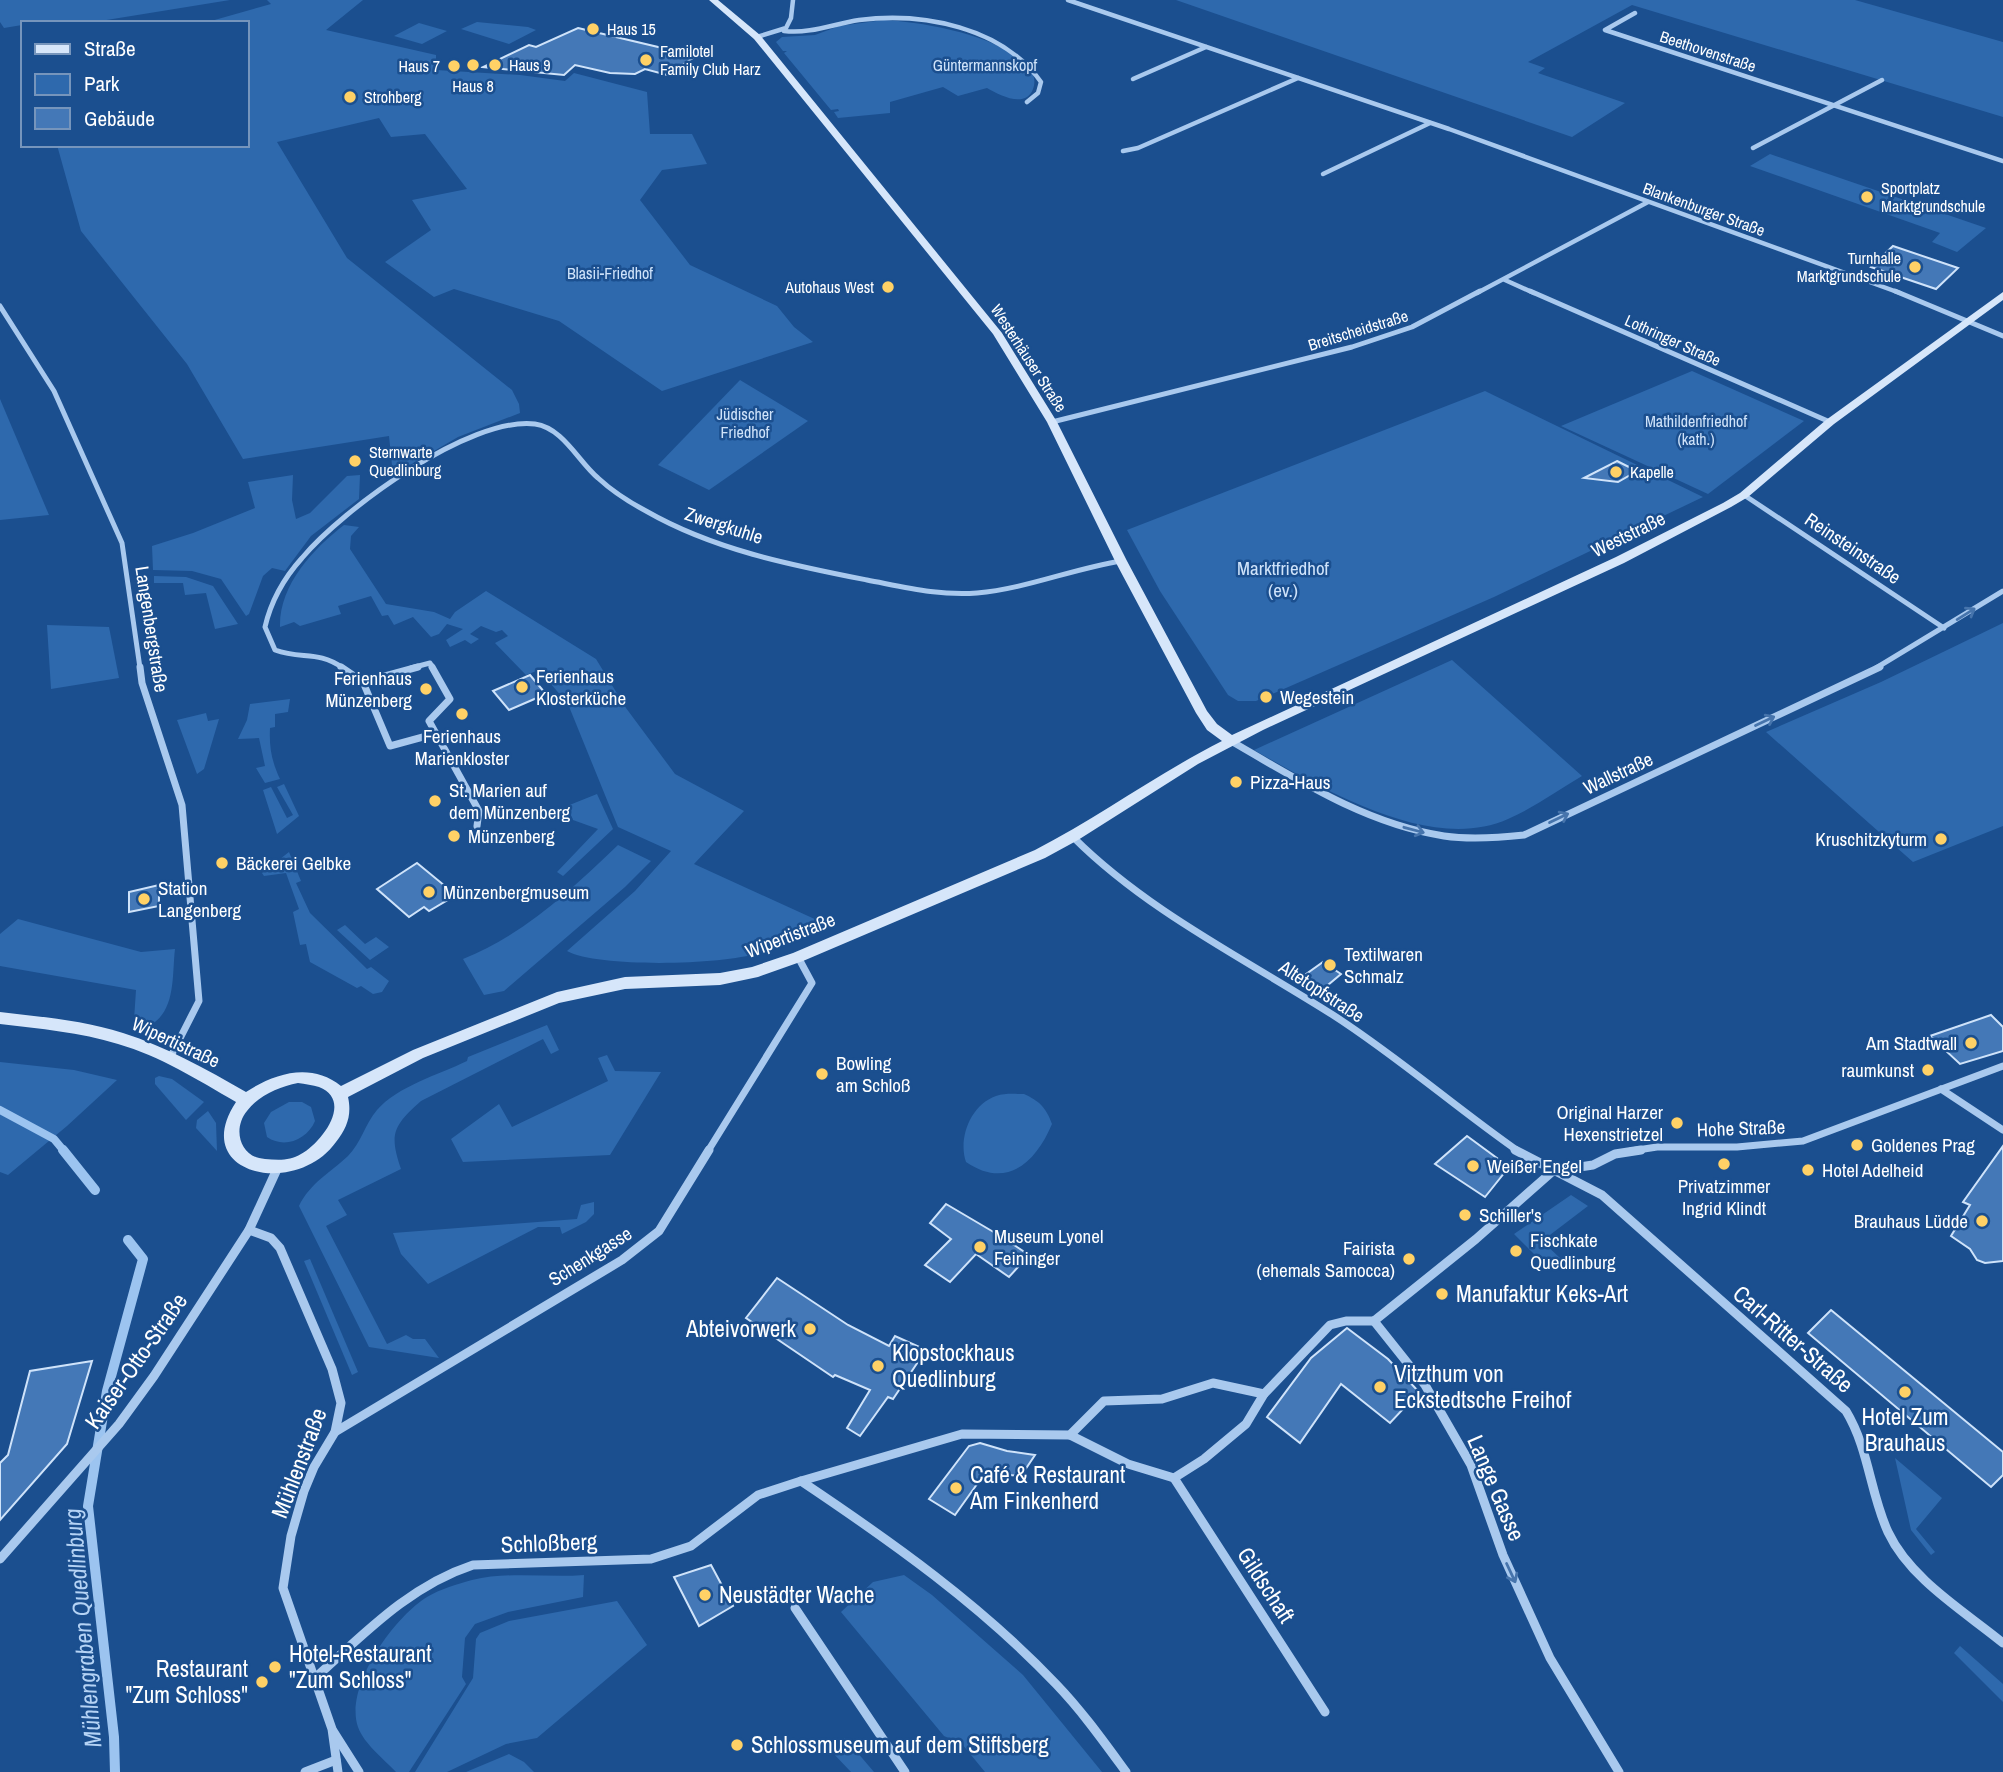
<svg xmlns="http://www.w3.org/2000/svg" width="2003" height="1772" viewBox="0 0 2003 1772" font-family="'Archivo Narrow',sans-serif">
  <rect width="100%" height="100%" fill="#1b4f8f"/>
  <!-- green -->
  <g fill="#2e69ad">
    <path d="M0 0H230L88 23 46 21 4 28 0 22Z"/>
    <path d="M267 0H363L326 30 436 55V70L520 75 565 81 574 73 647 92 650 134H692L707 164 662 170 640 200 690 265 777 306 794 327 813 342 662 391 559 321 454 289 434 297 385 262 431 230 412 200 467 189 425 134 391 137 379 118 277 142 347 258 512 390 519 404 520 413 458 437 393 475 389 436 243 459 187 364 81 231 57 145H247V23H204L271 4Z"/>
    <path d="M1176 0H1855L2003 42V117L1632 5 1528 62 1545 68 1538 73 1625 103 1572 137Z"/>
    <path d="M884 20C923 22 1010 36 1032 73 1035 78 1035 84 1033 89 1026 109 999 95 987 88L958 96 943 87 890 102V113L838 118 834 112 839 111 838 109 831 110 784 53 787 51H783L776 42 782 37 815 35 839 26Z"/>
    <path d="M477 22 528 27 536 30 509 44 461 29Z"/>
    <path d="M419 23 447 31 422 44 394 36Z"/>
    <path d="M1770 154 1986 228 1957 252 1932 242 1940 233 1750 166Z"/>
    <path d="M1692 371 1804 421 1708 494 1561 426Z"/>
    <path d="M740 380 808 421 709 490 658 465Z"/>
    <path d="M1485 391 1703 497 1494 597 1256 701H1238L1228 695 1160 591 1127 530Z"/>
    <path d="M0 399 49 515 0 520Z"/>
    <path d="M293 475 292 500 296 519 310 513 347 476 360 475 359 499 311 536 285 571 272 568 263 576 249 614 246 616 221 579 192 571 153 570 152 546 193 533 255 508 248 482Z"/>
    <path d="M344 525 359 527 351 536 350 549 386 604 434 612 450 619 455 612 486 591 596 659 626 708 675 774 744 811 694 864 819 921C803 936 780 946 758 953 724 965 598 968 567 951L635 891 671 851 618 827 568 704 539 670 526 675 495 643 508 636 502 630 496 632 481 626 470 634 479 639 471 644 465 640 450 647 446 640 463 629 447 624 439 634 431 637 413 617 394 625 388 615 382 616 371 596 338 606 341 614 300 626 294 622 280 627C279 585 313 549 344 525Z"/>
    <path d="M154 576 186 577 213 586 238 624 215 629 206 593 185 595 183 583H154Z"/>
    <path d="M2003 623V826L1913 862 1766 732 1881 682Z"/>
    <path d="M47 625 109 627 119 678 51 689Z"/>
    <path d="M1452 660 1582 776C1558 790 1534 808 1508 819 1430 854 1322 788 1254 750Z"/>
    <path d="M290 699 288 712 275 714V727L270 728C269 748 272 762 280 779L265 783 256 768 265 766 259 738 238 739 247 720 250 704Z"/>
    <path d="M206 713 208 721 219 719 204 769 197 774 177 720Z"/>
    <path d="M284 784 299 816 277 834 263 790 271 787 287 818 293 815 277 787Z"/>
    <path d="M597 794 613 829 563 876 557 872 598 829 573 820 567 806Z"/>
    <path d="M618 845 651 861 625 887 504 991 484 995 463 959C524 935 572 889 618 845Z"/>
    <path d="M289 852 301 881 296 883 310 913 367 969 371 967 389 981 382 992 373 994 361 986 357 988 310 962 306 944 300 945 293 912 299 909 286 873 264 876 262 873Z"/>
    <path d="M18 919 141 952 175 949C172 975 176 1009 152 1024L134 1020 136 990 0 966V934Z"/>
    <path d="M345 925 365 944 376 937 389 947 370 960 337 930Z"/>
    <path d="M547 1025 559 1050 551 1054 543 1039 421 1101C393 1126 389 1134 401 1169L338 1200 347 1215 326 1226 387 1344 406 1335 413 1339H425L439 1358 369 1347 299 1206C310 1183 330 1173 348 1156 361 1143 365 1124 377 1110 398 1086 438 1075 467 1061L468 1057Z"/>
    <path d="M607 1055 615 1071 661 1072 610 1155 463 1162 451 1139 499 1104 512 1127 608 1081 598 1058Z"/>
    <path d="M0 1062 74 1070 117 1080 67 1126 8 1175 0 1172Z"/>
    <path d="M159 1076 172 1079 204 1102 186 1120 155 1084V1078Z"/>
    <path d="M1024 1094C1039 1101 1046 1107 1052 1124 1036 1162 1007 1190 966 1162 958 1139 970 1105 996 1096 1005 1093 1014 1094 1024 1094Z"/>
    <path d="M289 1102H302L311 1107 315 1121C307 1140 284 1149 267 1137L264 1123 271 1112Z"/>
    <path d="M208 1111 216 1123 217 1151 196 1128 197 1120Z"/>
    <path d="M1571 1195 1588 1206 1542 1241 1561 1259 1548 1268 1514 1234Z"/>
    <path d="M594 1202V1214L586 1222 562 1234 560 1227H538L428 1284 401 1254 393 1233 577 1219 581 1205Z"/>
    <path d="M310 1259 358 1372 352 1375 304 1261Z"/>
    <path d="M1895 1458 1942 1498 1916 1529 1935 1552 1931 1555 1911 1530Z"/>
    <path d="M584 1575 583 1597 508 1612 475 1624 465 1638 462 1677 466 1684 409 1772H396C384 1759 364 1744 358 1727 344 1687 394 1617 427 1597 440 1589 458 1584 472 1580 508 1571 547 1578 584 1575Z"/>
    <path d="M904 1575 932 1595 1023 1675 1102 1772H985L962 1744 944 1736 841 1612 873 1582Z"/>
    <path d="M617 1601 647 1645 537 1738 506 1744 447 1772H415L473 1678 476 1639 480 1633 509 1621Z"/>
    <path d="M1960 1646 2003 1684V1702L1954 1653Z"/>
    <path d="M845 1738 874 1772H851L832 1752Z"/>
    <path d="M509 1754 524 1762 534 1772H466Z"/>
  </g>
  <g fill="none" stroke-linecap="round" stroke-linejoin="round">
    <!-- stream-far1 -->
    <path stroke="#9cc4f0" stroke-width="8" d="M0 1110 54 1139 64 1151"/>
    <!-- stream -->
    <g stroke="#9cc4f0" stroke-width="10">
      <path d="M63 1150 95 1190"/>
      <path d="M115 1772 114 1737 88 1506 107 1391 143 1259 128 1240"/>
    </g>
  </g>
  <!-- building -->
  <g fill="#4478b7" stroke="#cfe3fa" stroke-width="2">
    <path d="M578 28 696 56 667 75 645 69 635 74 610 73 575 65 564 75 483 67 529 45 536 47Z"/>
    <path d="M1893 246 1958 268 1936 289 1871 267Z"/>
    <path d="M1617 461 1637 471 1618 482 1584 478Z"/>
    <path d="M530 675 546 694 509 710 493 691Z"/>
    <path d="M417 863 456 895 429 911 424 907 409 917 377 889Z"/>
    <path d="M159 885V906L129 912V892Z"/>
    <path d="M1323 962 1341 974 1322 990 1302 977Z"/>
    <path d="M1991 1015 2003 1027V1051L1960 1064 1930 1036Z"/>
    <path d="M1467 1136 1509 1167 1485 1197 1435 1164Z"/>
    <path d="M2003 1146V1261L1985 1263 1977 1260 1970 1249 1951 1236 1970 1205 1963 1202Z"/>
    <path d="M946 1204 1002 1237 1029 1255 1009 1277 976 1254 950 1282 925 1265 951 1239 930 1223Z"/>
    <path d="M777 1278 848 1325 889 1346 895 1336 926 1350 893 1399 888 1397 860 1436 847 1428 870 1390 835 1375 833 1377 746 1318Z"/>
    <path d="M1831 1310 2003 1452V1475L1991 1487 1808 1333Z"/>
    <path d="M1347 1328 1388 1359 1419 1392 1390 1423 1341 1384 1300 1443 1267 1417 1311 1358Z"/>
    <path d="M92 1361 67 1444 0 1520V1463L8 1455 30 1371Z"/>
    <path d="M980 1443 1007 1451 1035 1455 1021 1476 985 1473 955 1515 929 1499 969 1446Z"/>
    <path d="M711 1565 733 1606 699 1626 674 1577Z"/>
  </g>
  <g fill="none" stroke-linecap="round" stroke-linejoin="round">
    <!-- street-far3 -->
    <g stroke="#a9c9ee" stroke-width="4.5">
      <path d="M1068 0 1449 129 1900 293"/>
      <path d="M1635 13 1605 30 2003 161"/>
      <path d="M784 31C811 34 833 24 859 20 923 12 1002 27 1041 82L1038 93 1027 102"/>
      <path d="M757 37 786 28 791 18 793 0"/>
      <path d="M1133 79 1206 47"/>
      <path d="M1753 148 1882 80"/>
      <path d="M1123 151 1138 148 1298 78"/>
      <path d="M1323 174 1430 123"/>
      <path d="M1505 280 1534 293"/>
      <path d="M1477 293 1648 202"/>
    </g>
    <!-- street-far2 -->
    <g stroke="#a9c9ee" stroke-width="5">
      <path d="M1530 291 1830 422"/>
      <path d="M1895 291 2003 336"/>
      <path d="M0 306 54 391 122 543 140 668"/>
      <path d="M1052 422 1352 347 1412 327 1480 291"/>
      <path d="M1744 495 1944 628"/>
      <path d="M343 668C317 650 302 660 275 650L265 627C271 601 284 578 302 558 343 509 470 416 535 424 563 428 578 461 598 478 612 491 629 502 646 511 714 550 791 565 867 580 904 587 939 596 977 593 1025 589 1072 569 1121 561"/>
      <path d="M411 668 430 663 433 668"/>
      <path d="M1876 668 2003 591"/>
    </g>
    <!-- street-far1 -->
    <g stroke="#a9c9ee" stroke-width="7">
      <path d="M140 667 142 683 182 805 199 1001 170 1058"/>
      <path d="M341 667 363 682 390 746 434 734"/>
      <path d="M432 667 450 699 429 721 479 811 477 826"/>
      <path d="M363 682 418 667"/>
      <path d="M1231 741C1298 780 1366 824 1444 836 1471 840 1497 838 1524 835L1880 667"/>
      <path d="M1073 837C1147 911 1245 959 1333 1015 1397 1056 1455 1107 1518 1151"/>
      <path d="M1941 1089 2003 1130"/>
      <path d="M708 1151 812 983 798 957"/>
      <path d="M1631 1151 1657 1147H1737L1803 1141 2003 1066"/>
    </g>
    <!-- street -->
    <g stroke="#a9c9ee" stroke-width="9">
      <path d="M1515 1150 1602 1195 1846 1411C1869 1449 1870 1493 1888 1532 1910 1579 1964 1611 2003 1643"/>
      <path d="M1553 1171 1593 1165 1615 1154 1641 1150"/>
      <path d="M249 1230 271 1238 280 1248 332 1369 341 1403 335 1432 314 1467 304 1491 291 1536 283 1588 332 1729 338 1772"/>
      <path d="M1374 1321 1425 1385 1471 1465 1503 1555 1550 1658 1619 1772"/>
      <path d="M1374 1321 1476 1239 1553 1171"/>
      <path d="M335 1432 622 1260 659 1231 709 1150"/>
      <path d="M1070 1435 1128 1464 1174 1478 1204 1459 1246 1424 1264 1394"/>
      <path d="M1174 1478 1325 1712"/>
      <path d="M801 1481C892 1542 981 1605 1056 1684 1082 1711 1104 1742 1126 1772"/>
      <path d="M0 1559 119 1424 154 1376 249 1230 278 1167"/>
      <path d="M795 1608 905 1772"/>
      <path d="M315 1678C364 1634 409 1586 473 1565L651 1559 691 1546 758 1495 801 1481 962 1434 1070 1435 1104 1401 1162 1399 1213 1383 1264 1394 1330 1325 1346 1321H1374"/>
      <path d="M333 1731 359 1772"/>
      <path d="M305 1772 336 1760"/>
    </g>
    <!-- secondary -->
    <path fill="#d6e6fa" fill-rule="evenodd" d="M709 0H718L760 35 1002 333 1057 422 1127 561 1207 711 1217 724 1232 735 1616 557 1723 503 1740 493 1826 420 2003 292V300L1834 424 1748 497 1731 507 1624 563 1263 730 1198 764 1078 840 1045 858 803 961 758 977 720 985 625 989 559 1003 423 1058 348 1097C352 1115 347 1128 336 1142 296 1198 188 1175 236 1102 198 1080 160 1056 118 1044 80 1032 40 1029 0 1024V1012C41 1017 83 1020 123 1033 167 1047 206 1069 246 1092 275 1073 311 1062 341 1086L413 1050 557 992 625 977 720 973 752 967 793 953 1035 850C1099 817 1157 774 1222 741L1207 730 1196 713 1115 561 1047 422 993 334 754 39ZM298 1083C305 1084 313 1085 319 1087 354 1101 321 1143 301 1154 290 1161 278 1160 265 1159 240 1158 232 1129 247 1111 259 1095 279 1087 298 1083Z"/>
  </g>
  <!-- one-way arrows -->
  <defs><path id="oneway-shaft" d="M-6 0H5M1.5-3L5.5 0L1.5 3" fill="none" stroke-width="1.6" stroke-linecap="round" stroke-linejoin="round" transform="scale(1.75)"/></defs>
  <g stroke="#4674ac">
    <use href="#oneway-shaft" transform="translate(1966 614) rotate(-32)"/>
    <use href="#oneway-shaft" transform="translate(1765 721) rotate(-25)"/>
    <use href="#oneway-shaft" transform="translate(1559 818) rotate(-26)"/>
    <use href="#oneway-shaft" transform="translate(1414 830) rotate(15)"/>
    <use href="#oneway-shaft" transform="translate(1511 1573) rotate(65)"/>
  </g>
  <!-- markers -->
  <g fill="#ffd166" stroke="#1b4f8f" stroke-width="2.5">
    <circle cx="593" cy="29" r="7"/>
    <circle cx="646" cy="60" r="7"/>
    <circle cx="473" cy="65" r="7"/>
    <circle cx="495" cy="65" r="7"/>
    <circle cx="454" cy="66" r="7"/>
    <circle cx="350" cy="97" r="7"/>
    <circle cx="1867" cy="197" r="7"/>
    <circle cx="1915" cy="267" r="7"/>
    <circle cx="888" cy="287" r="7"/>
    <circle cx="355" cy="461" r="7"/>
    <circle cx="1616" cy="472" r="7"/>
    <circle cx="522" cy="687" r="7"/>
    <circle cx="426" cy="689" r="7"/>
    <circle cx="1266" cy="697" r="7"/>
    <circle cx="462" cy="714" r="7"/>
    <circle cx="1236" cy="782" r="7"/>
    <circle cx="435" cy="801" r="7"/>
    <circle cx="454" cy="836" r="7"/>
    <circle cx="1941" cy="839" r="7"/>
    <circle cx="222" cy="863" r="7"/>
    <circle cx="429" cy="892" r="7"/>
    <circle cx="144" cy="899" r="7"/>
    <circle cx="1330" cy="965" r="7"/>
    <circle cx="1971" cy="1043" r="7"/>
    <circle cx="1928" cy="1070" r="7"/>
    <circle cx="822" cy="1074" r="7"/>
    <circle cx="1677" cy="1123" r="7"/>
    <circle cx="1857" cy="1145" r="7"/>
    <circle cx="1724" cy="1164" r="7"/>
    <circle cx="1473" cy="1166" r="7"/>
    <circle cx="1808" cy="1170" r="7"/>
    <circle cx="1465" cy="1215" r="7"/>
    <circle cx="1982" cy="1221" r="7"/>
    <circle cx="980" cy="1247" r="7"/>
    <circle cx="1516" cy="1251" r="7"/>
    <circle cx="1409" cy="1259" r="7"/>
    <circle cx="1442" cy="1294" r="7"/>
    <circle cx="810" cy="1329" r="7"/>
    <circle cx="878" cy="1366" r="7"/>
    <circle cx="1380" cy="1387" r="7"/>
    <circle cx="1905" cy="1392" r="7"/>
    <circle cx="956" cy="1488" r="7"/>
    <circle cx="705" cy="1595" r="7"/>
    <circle cx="275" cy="1667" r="7"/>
    <circle cx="262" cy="1682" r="7"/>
    <circle cx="737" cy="1745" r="7"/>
  </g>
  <g text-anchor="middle" stroke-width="5" stroke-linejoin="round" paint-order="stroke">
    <!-- far-poi labels -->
    <g font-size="16" fill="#fff" stroke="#1b4f8f" text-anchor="start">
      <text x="607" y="35">Haus 15</text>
      <text x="660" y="57">Familotel<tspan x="660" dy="18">Family Club Harz</tspan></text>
      <text x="509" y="71">Haus 9</text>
      <text x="440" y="72" text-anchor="end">Haus 7</text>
      <text x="473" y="92" text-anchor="middle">Haus 8</text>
      <text x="364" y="103">Strohberg</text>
      <text x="1881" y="194">Sportplatz<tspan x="1881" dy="18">Marktgrundschule</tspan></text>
      <text x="1901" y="264" text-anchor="end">Turnhalle<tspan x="1901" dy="18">Marktgrundschule</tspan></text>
      <text x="874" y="293" text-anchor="end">Autohaus West</text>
      <text x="369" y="458">Sternwarte<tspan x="369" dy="18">Quedlinburg</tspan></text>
      <text x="1630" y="478">Kapelle</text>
    </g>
    <!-- far-street labels -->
    <g font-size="16" fill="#fff" stroke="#1b4f8f">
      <text transform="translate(1708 51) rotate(18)" y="6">Beethovenstraße</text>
      <text transform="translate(1704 209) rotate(20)" y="6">Blankenburger Straße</text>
      <text transform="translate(1358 330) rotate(-17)" y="6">Breitscheidstraße</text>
      <text transform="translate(1673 340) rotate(24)" y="6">Lothringer Straße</text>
      <text transform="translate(1029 358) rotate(57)" y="6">Westerhäuser Straße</text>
    </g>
    <!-- far-park labels -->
    <g font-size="16" fill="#cfe3fa" stroke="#1b4f8f">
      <text x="985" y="71">Güntermannskopf</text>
      <text x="610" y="279">Blasii-Friedhof</text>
      <text x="745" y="420">Jüdischer<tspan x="745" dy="18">Friedhof</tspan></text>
      <text x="1696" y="427">Mathildenfriedhof<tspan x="1696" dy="18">(kath.)</tspan></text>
    </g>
    <!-- street labels -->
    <g font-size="19" fill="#fff" stroke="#1b4f8f">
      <text transform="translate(724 525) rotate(18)" y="7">Zwergkuhle</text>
      <text transform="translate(1628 534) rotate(-26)" y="7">Weststraße</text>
      <text transform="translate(1853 548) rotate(34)" y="7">Reinsteinstraße</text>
      <text transform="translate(152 629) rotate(81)" y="7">Langenbergstraße</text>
      <text transform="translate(1618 773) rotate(-25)" y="7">Wallstraße</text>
      <text transform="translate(790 935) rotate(-21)" y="7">Wipertistraße</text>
      <text transform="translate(1322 991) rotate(33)" y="7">Altetopfstraße</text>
      <text transform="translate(176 1042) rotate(25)" y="7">Wipertistraße</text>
      <text transform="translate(1741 1128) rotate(-2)" y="7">Hohe Straße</text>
      <text transform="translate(590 1256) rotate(-32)" y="7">Schenkgasse</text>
    </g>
    <!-- park labels -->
    <g font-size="19" fill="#cfe3fa" stroke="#1b4f8f">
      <text x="1283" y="575">Marktfriedhof<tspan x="1283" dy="22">(ev.)</tspan></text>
    </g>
    <!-- poi labels -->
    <g font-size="19" fill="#fff" stroke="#1b4f8f" text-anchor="start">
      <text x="536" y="683">Ferienhaus<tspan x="536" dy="22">Klosterküche</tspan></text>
      <text x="412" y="685" text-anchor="end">Ferienhaus<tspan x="412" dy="22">Münzenberg</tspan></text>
      <text x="1280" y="704">Wegestein</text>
      <text x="462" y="743" text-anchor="middle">Ferienhaus<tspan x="462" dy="22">Marienkloster</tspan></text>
      <text x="1250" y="789">Pizza-Haus</text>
      <text x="449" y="797">St. Marien auf<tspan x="449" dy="22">dem Münzenberg</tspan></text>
      <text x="468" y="843">Münzenberg</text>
      <text x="1927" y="846" text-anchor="end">Kruschitzkyturm</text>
      <text x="236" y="870">Bäckerei Gelbke</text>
      <text x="158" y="895">Station<tspan x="158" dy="22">Langenberg</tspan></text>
      <text x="443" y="899">Münzenbergmuseum</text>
      <text x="1344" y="961">Textilwaren<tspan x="1344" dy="22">Schmalz</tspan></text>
      <text x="1957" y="1050" text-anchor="end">Am Stadtwall</text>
      <text x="836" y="1070">Bowling<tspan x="836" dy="22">am Schloß</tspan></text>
      <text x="1914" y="1077" text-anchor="end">raumkunst</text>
      <text x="1663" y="1119" text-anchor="end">Original Harzer<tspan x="1663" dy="22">Hexenstrietzel</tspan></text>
      <text x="1871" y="1152">Goldenes Prag</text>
      <text x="1487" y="1173">Weißer Engel</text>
      <text x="1822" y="1177">Hotel Adelheid</text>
      <text x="1724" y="1193" text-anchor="middle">Privatzimmer<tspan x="1724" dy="22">Ingrid Klindt</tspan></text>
      <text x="1479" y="1222">Schiller's</text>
      <text x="1968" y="1228" text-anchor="end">Brauhaus Lüdde</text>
      <text x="994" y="1243">Museum Lyonel<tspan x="994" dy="22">Feininger</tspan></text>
      <text x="1530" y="1247">Fischkate<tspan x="1530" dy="22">Quedlinburg</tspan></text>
      <text x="1395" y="1255" text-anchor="end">Fairista<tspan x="1395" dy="22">(ehemals Samocca)</tspan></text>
    </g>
    <!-- near-poi labels -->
    <g font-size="23" fill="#fff" stroke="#1b4f8f" text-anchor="start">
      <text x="1456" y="1302">Manufaktur Keks-Art</text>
      <text x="796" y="1337" text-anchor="end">Abteivorwerk</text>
      <text x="892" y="1361">Klopstockhaus<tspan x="892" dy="26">Quedlinburg</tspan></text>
      <text x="1394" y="1382">Vitzthum von<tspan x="1394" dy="26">Eckstedtsche Freihof</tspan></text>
      <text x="1905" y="1425" text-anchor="middle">Hotel Zum<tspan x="1905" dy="26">Brauhaus</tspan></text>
      <text x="970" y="1483">Café &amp; Restaurant<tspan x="970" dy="26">Am Finkenherd</tspan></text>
      <text x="719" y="1603">Neustädter Wache</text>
      <text x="289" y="1662">Hotel-Restaurant<tspan x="289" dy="26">"Zum Schloss"</tspan></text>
      <text x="248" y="1677" text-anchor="end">Restaurant<tspan x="248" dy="26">"Zum Schloss"</tspan></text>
      <text x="751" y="1753">Schlossmuseum auf dem Stiftsberg</text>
    </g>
    <!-- near-street labels -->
    <g font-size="23" fill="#fff" stroke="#1b4f8f">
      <text transform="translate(1793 1339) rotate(41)" y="8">Carl-Ritter-Straße</text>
      <text transform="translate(136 1361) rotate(-55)" y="8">Kaiser-Otto-Straße</text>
      <text transform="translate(299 1463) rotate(-69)" y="8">Mühlenstraße</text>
      <text transform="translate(1496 1488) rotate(67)" y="8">Lange Gasse</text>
      <text transform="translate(549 1543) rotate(-2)" y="8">Schloßberg</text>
      <text transform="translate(1266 1585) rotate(57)" y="8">Gildschaft</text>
    </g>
    <!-- near-water labels -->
    <g font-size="24" font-style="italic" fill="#b5d3f5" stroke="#1b4f8f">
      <text transform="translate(83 1628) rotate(-95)" y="8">Mühlengraben Quedlinburg</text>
    </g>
  </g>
  <!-- legend -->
  <rect x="21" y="21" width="228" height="126" fill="#1b4f8f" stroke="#7695bc" stroke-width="2"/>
  <rect x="35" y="44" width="35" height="10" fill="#d6e6fa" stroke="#7695bc" stroke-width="2"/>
  <text x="84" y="56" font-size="21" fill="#ffffff">Straße</text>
  <rect x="35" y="74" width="35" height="21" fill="#2e69ad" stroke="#7695bc" stroke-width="2"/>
  <text x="84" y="91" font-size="21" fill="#ffffff">Park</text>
  <rect x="35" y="108" width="35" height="21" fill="#4478b7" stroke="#7695bc" stroke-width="2"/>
  <text x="84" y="126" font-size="21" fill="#ffffff">Gebäude</text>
</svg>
